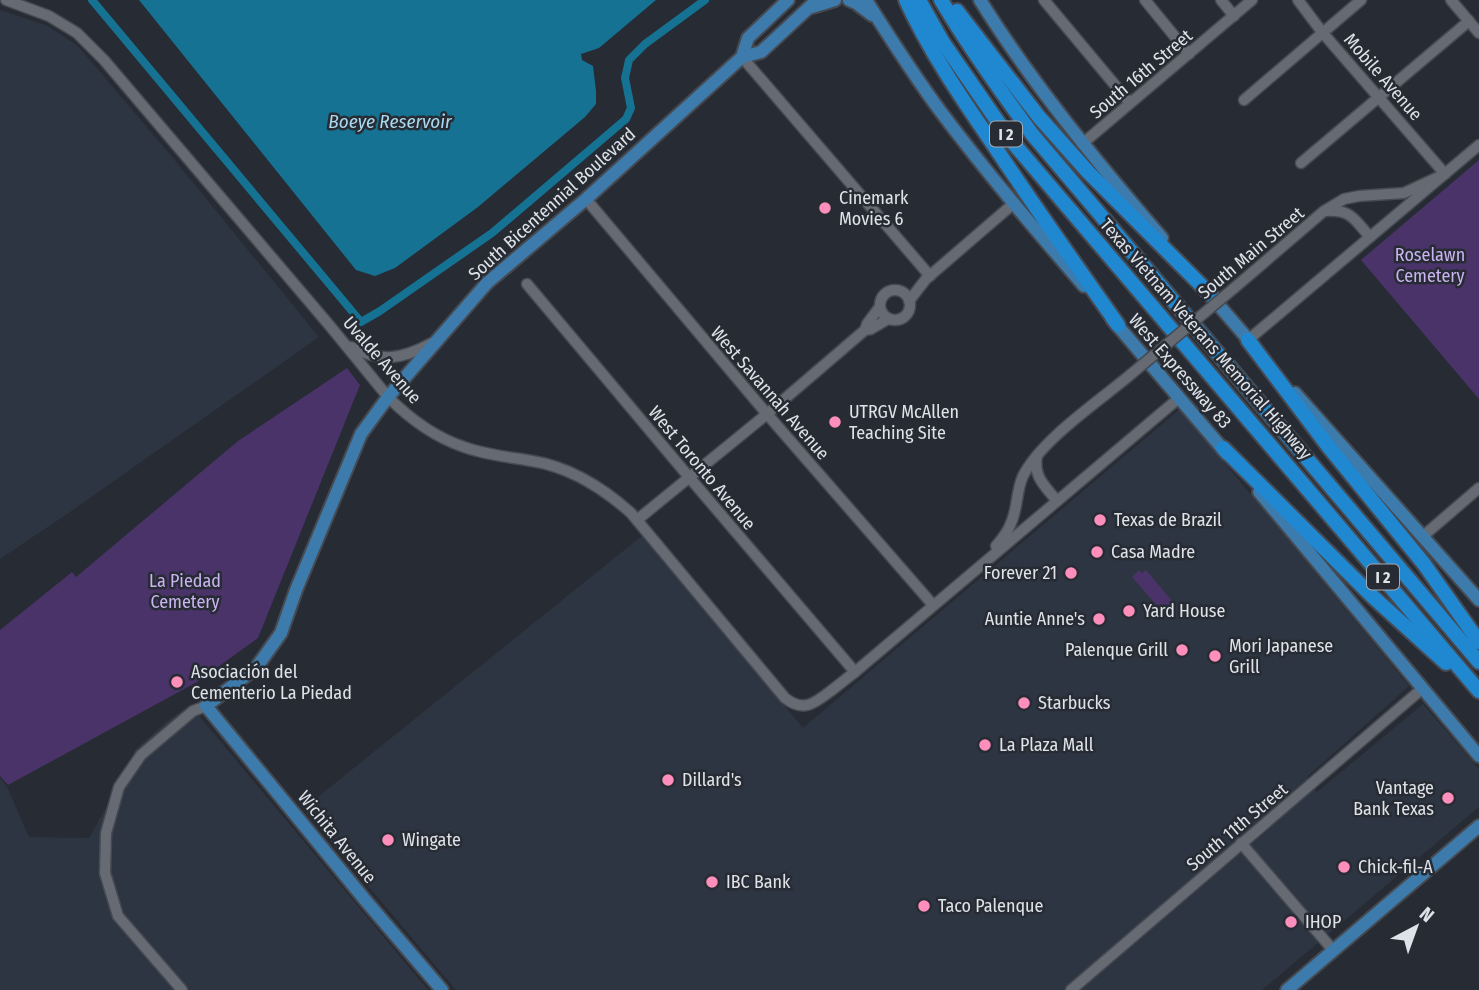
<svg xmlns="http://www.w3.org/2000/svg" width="1479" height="990" viewBox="0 0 1479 990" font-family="'Fira Sans Condensed',sans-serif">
  <rect width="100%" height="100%" fill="#272b33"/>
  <!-- built -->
  <g fill="#2e3542">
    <path d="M0 10 48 26 78 46 168 152 319 337 67 514 0 559Z"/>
    <path d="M1180 409 1409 686 1307 777 1317 792 1423 704 1479 769V807L1262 990H456L303 809 643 535 803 728Z"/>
    <path d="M190 705 428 990H0V778L7 787 29 837 89 838 126 772 135 750 166 722Z"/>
  </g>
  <!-- green -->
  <g fill="#493368">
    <path d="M1479 160V399L1361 260Z"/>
    <path d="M347 368 360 385 258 638 197 682 8 785 0 776V630L72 572 76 577 238 441Z"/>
    <path d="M1139 570 1142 573 1146 570 1173 602 1169 605 1171 608 1164 614 1132 577Z"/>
  </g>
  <!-- water -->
  <path fill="#157292" d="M139 0H656L599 48 581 54 582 60 593 66 596 91V104L585 117 478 207 395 268 375 276 356 270Z"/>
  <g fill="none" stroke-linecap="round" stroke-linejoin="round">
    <!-- canal -->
    <path stroke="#157292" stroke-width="8" d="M92 0 361 322 380 311 492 233 626 119 631 108 625 78 629 60 645 44 705 0"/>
    <defs>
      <g id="minor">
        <path d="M6 0 49 16 77 33 104 60 330 326 388 397C410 419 434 437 464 447 486 455 509 457 532 461 570 467 603 488 631 513L785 698C804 713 815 703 832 690 840 684 847 678 855 672L1179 398"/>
        <path d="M1044 0 1130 103"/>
        <path d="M1145 0 1189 54"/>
        <path d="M1221 0 1234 16"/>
        <path d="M1451 0 1479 33"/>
        <path d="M742 57 930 276"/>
        <path d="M1244 100 1361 0"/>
        <path d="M1082 144 1252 0"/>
        <path d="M1301 163 1469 21"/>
        <path d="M586 199 767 414 933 605"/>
        <path d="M1325 211C1351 209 1354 219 1370 237"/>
        <path d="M527 284 689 477 855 672"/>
        <path d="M1233 289 1324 211 1344 199 1359 196 1404 193 1445 174 1322 32 1298 0"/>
        <circle cx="895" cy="305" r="15"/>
        <path d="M909 301 926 279 1013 204"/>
        <path d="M865 330 867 324 879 308"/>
        <path d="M1248 340 1479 145"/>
        <path d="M351 347C381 363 403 359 432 343"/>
        <path d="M1037 456C1033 477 1045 486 1057 501"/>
        <path d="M637 520 767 414 865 330 871 329 888 319"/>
        <path d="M1422 537 1479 488"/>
        <path d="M996 546C1002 539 1008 532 1011 523 1018 508 1016 491 1023 476 1042 439 1098 402 1130 375"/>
        <path d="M1241 843 1333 950"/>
        <path d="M182 990 118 916 105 873 106 833 119 787 141 755 193 711 206 706"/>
        <path d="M1071 990 1423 688"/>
      </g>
      <g id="major">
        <path d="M849 0 856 3 872 15"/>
        <path d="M866 0C890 38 914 76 941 112 986 172 1035 229 1084 286"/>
        <path d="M980 0C1033 85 1097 162 1162 238"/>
        <path d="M812 7 835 0"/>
        <path d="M742 57 748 38 788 0"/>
        <path d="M1210 295 1253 345"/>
        <path d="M1112 319 1227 454"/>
        <path d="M1295 393 1479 600"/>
        <path d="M1259 492 1479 756"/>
        <path d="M442 990 366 901 206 706 256 668 281 633 296 590 361 434 388 397 487 283 586 199 742 57 761 52 817 0"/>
        <path d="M1287 990 1479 826"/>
      </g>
      <g id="highway">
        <path d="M906 0C929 50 960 96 991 141 1032 203 1075 264 1118 325"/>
        <path d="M919 0 942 41 1009 138 1479 691"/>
        <path d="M941 0C969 47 1000 90 1032 134L1479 662"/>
        <path d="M957 11 1039 117 1088 172 1212 296"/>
        <path d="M1248 340 1328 446 1424 564 1479 642"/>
        <path d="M1223 448 1372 596 1446 663"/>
      </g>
    </defs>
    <!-- minor casing -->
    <use href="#minor" stroke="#464950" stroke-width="13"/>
    <!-- major casing -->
    <use href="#major" stroke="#464950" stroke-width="16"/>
    <!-- highway casing -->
    <use href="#highway" stroke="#464950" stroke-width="18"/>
    <!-- minor -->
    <use href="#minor" stroke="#656a73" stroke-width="10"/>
    <!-- major -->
    <use href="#major" stroke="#3c7bab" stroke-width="12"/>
    <!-- highway -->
    <use href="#highway" stroke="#2087d1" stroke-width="14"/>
    <defs>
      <path id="minor-bridge" d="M1130 375 1233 289"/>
    </defs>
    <!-- minor-bridge casing -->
    <use href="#minor-bridge" stroke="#464950" stroke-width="13" stroke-linecap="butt"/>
    <!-- minor-bridge -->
    <use href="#minor-bridge" stroke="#656a73" stroke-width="10"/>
  </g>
  <!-- markers -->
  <g fill="#fe8ebb" stroke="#272b33" stroke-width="2.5">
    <circle cx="825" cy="208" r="7"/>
    <circle cx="835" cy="422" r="7"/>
    <circle cx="1100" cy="520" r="7"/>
    <circle cx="1097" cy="552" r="7"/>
    <circle cx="1071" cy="573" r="7"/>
    <circle cx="1129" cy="611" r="7"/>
    <circle cx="1099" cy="619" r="7"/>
    <circle cx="1182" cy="650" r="7"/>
    <circle cx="1215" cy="656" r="7"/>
    <circle cx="177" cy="682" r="7"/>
    <circle cx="1024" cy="703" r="7"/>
    <circle cx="985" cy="745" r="7"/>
    <circle cx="668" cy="780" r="7"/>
    <circle cx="1448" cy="798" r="7"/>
    <circle cx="388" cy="840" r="7"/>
    <circle cx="1344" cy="867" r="7"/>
    <circle cx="712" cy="882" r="7"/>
    <circle cx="924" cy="906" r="7"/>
    <circle cx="1291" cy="922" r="7"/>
  </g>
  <g text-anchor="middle" stroke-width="5" stroke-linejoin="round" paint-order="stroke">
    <!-- shield labels -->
    <g fill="#272b33" stroke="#a8abb2" stroke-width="2">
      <rect x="990" y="121.5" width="32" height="25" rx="5"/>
      <rect x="1367" y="564.5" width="32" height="25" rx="5"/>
    </g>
    <g font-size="16" font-weight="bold" fill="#dfe2e8">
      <text x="1006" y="140">I 2</text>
      <text x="1383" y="583">I 2</text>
    </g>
    <!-- street labels -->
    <g font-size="18" fill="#dfe2e8" stroke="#272b33">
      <text transform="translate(1141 74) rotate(-40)" y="6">South 16th Street</text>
      <text transform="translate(1383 77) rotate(49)" y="6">Mobile Avenue</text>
      <text transform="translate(552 204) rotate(-42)" y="6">South Bicentennial Boulevard</text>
      <text transform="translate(1251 253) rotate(-40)" y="6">South Main Street</text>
      <text transform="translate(1206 339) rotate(49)" y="6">Texas Vietnam Veterans Memorial Highway</text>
      <text transform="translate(382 360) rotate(49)" y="6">Uvalde Avenue</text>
      <text transform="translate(1180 371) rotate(49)" y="6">West Expressway 83</text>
      <text transform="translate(770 393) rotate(49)" y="6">West Savannah Avenue</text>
      <text transform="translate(702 468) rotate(50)" y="6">West Toronto Avenue</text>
      <text transform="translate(1237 827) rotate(-40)" y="6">South 11th Street</text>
      <text transform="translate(337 837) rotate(51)" y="6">Wichita Avenue</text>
    </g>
    <!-- poi labels -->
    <g font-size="18" fill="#dfe2e8" stroke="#272b33" text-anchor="start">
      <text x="839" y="204">Cinemark<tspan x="839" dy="21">Movies 6</tspan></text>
      <text x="849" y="418">UTRGV McAllen<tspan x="849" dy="21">Teaching Site</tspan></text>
      <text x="1114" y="526">Texas de Brazil</text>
      <text x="1111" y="558">Casa Madre</text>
      <text x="1057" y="579" text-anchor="end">Forever 21</text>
      <text x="1143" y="617">Yard House</text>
      <text x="1085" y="625" text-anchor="end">Auntie Anne's</text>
      <text x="1229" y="652">Mori Japanese<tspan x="1229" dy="21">Grill</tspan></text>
      <text x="1168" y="656" text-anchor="end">Palenque Grill</text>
      <text x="191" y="678">Asociación del<tspan x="191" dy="21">Cementerio La Piedad</tspan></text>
      <text x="1038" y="709">Starbucks</text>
      <text x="999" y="751">La Plaza Mall</text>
      <text x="682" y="786">Dillard's</text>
      <text x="1434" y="794" text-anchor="end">Vantage<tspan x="1434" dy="21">Bank Texas</tspan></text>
      <text x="402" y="846">Wingate</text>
      <text x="1358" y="873">Chick-fil-A</text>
      <text x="726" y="888">IBC Bank</text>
      <text x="938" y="912">Taco Palenque</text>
      <text x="1305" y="928">IHOP</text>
    </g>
    <!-- park labels -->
    <g font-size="18" fill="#c9b3f1" stroke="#272b33">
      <text x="1430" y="261">Roselawn<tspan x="1430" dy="21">Cemetery</tspan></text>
      <text x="185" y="587">La Piedad<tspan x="185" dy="21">Cemetery</tspan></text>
    </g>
    <!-- water labels -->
    <g font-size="19" font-style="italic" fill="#a9daf0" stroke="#272b33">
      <text x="390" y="128">Boeye Reservoir</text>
    </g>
  </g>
  <!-- north arrow -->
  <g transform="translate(1416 927) rotate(41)" stroke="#272b33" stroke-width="5" paint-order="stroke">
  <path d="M0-5L12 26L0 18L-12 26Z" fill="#dfe2e8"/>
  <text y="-10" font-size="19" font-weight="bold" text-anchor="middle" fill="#dfe2e8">N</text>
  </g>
</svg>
